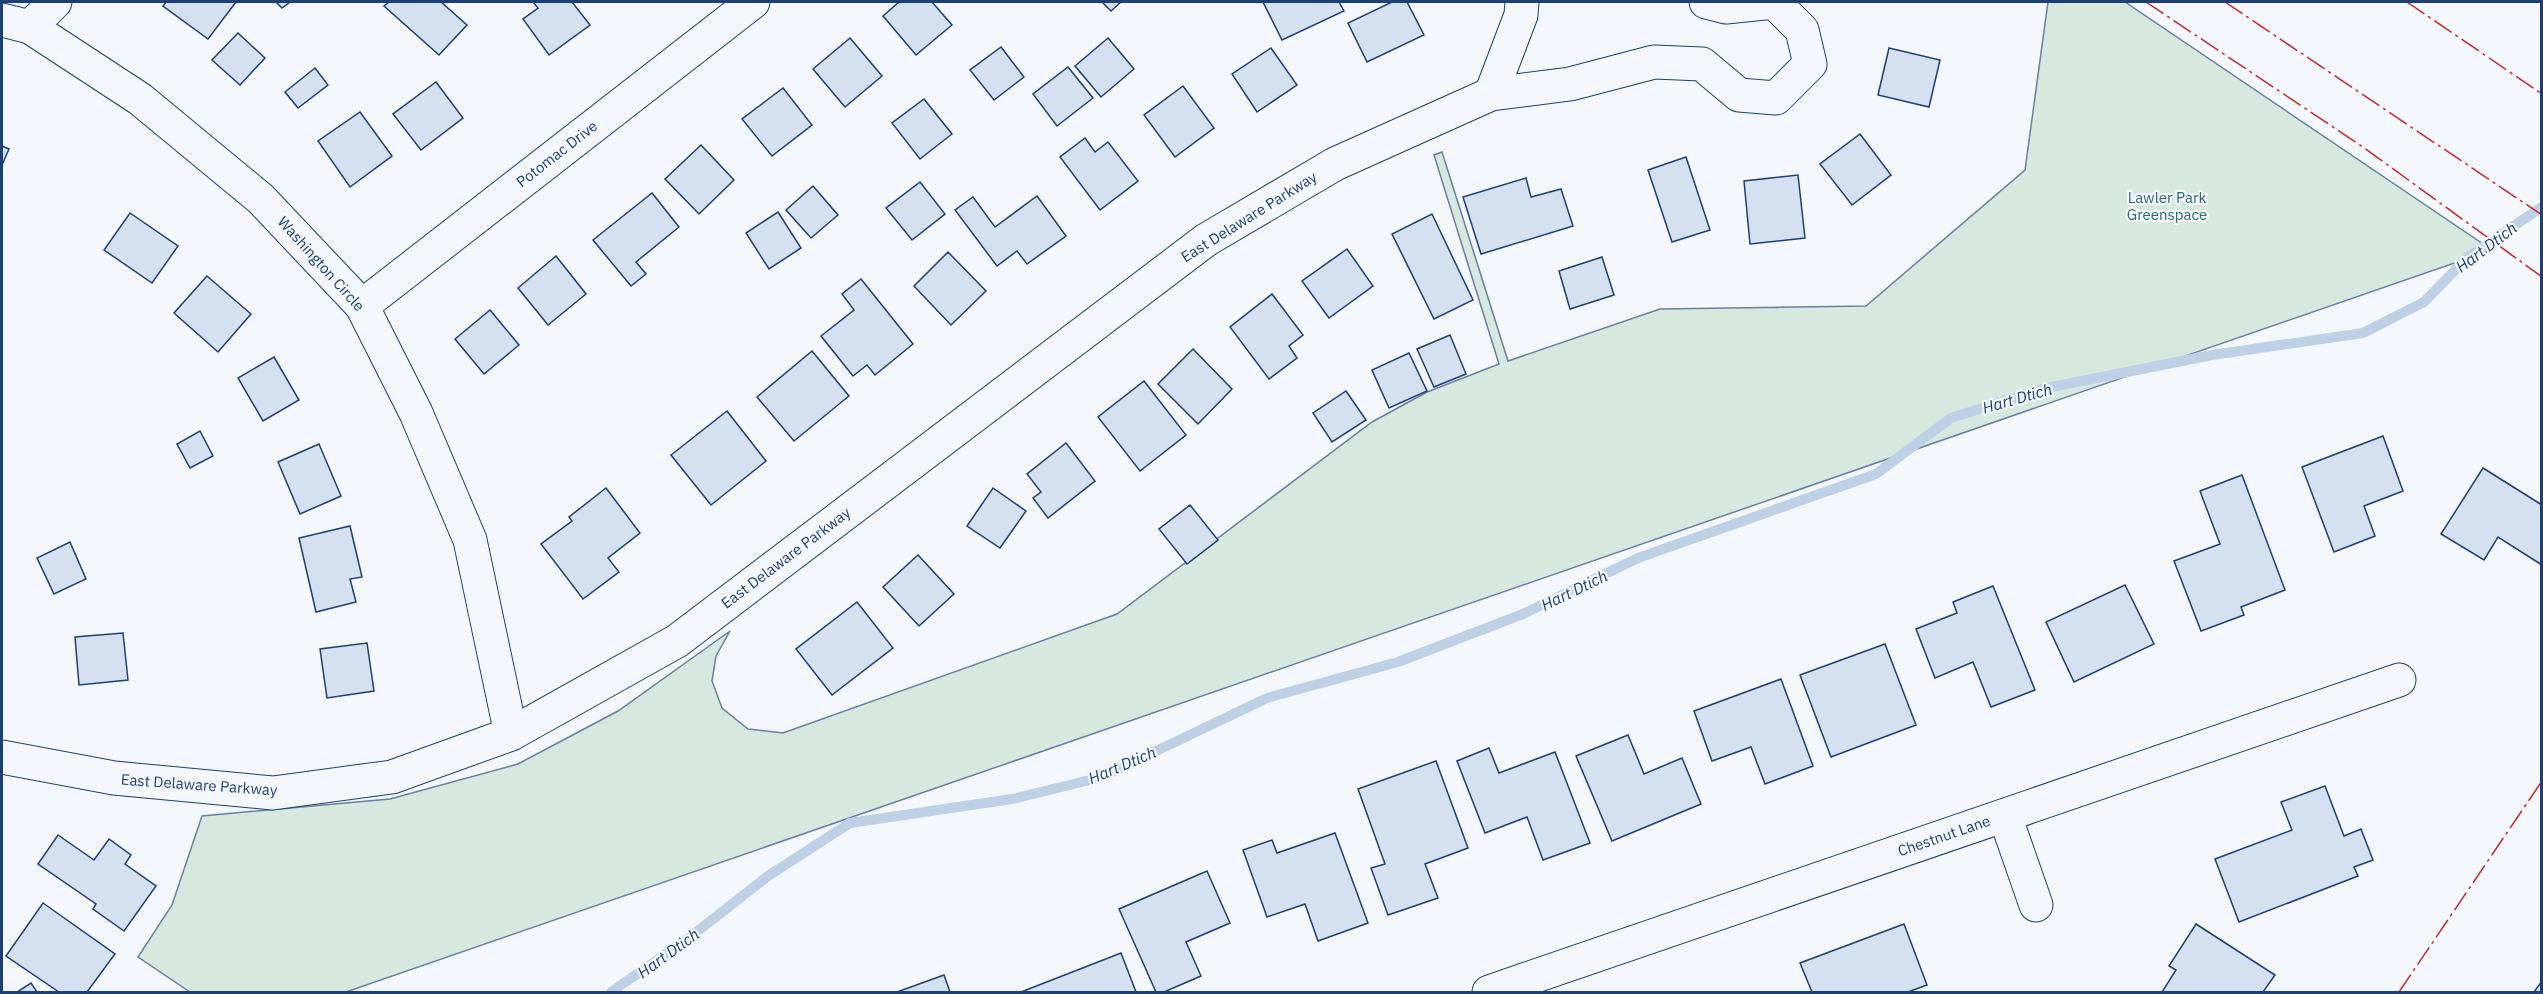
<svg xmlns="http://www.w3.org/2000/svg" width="2543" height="994" viewBox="0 0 2543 994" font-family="'IBM Plex Sans',sans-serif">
  <rect width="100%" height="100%" fill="#f4f7fb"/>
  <!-- green -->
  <path fill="#d7e8df" stroke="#687fa3" stroke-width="1.5" d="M2048 2H2125L2492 250 346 992H190L138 957 172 905 202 816 390 799 518 764 618 711 730 631 716 656 712 681 722 708 748 729 783 733 1117 614 1372 422 1427 392 1499 364 1434 155 1442 152 1508 361 1660 309 1866 306 2025 170Z"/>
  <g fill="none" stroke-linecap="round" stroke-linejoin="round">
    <!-- stream -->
    <path stroke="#bed0e5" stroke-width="10" d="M611 992 690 937 768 876 850 823 1012 799 1102 777 1267 698 1398 662 1523 614 1638 558 1876 474 1951 418 2042 389 2212 355 2363 333 2424 302 2468 257 2542 207"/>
  </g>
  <!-- building -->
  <g fill="#d5e0f0" stroke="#1d3f73" stroke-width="1.5">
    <path d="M166 2H236L208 39 163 6Z"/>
    <path d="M276 2H290L282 8Z"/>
    <path d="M389 2H441L467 25 439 55 384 6Z"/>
    <path d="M533 2H572L590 25 549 55 523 19 538 8Z"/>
    <path d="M899 2H932L952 25 916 55 883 16Z"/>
    <path d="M1102 2H1121L1111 11Z"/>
    <path d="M1263 2H1339L1344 11 1282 40Z"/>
    <path d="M1392 2H1407L1424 35 1367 62 1348 23Z"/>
    <path d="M238 33 265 58 240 85 212 60Z"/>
    <path d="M850 38 882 76 845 107 813 69Z"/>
    <path d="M1108 38 1134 69 1101 97 1075 66Z"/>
    <path d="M1001 47 1024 77 994 100 970 70Z"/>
    <path d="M1271 48 1297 85 1257 112 1232 74Z"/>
    <path d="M1889 48 1940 60 1929 107 1878 95Z"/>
    <path d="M1068 67 1093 98 1057 126 1033 94Z"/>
    <path d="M315 68 328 85 298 108 285 92Z"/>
    <path d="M436 82 463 118 421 150 393 114Z"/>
    <path d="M1183 86 1214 128 1175 157 1144 115Z"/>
    <path d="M783 88 812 125 772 156 742 119Z"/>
    <path d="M924 99 952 134 920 159 892 123Z"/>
    <path d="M360 112 392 156 350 187 318 141Z"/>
    <path d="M1860 134 1891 175 1852 205 1820 164Z"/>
    <path d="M1085 138 1095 152 1108 142 1138 181 1100 210 1060 157Z"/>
    <path d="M701 145 734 180 699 214 665 179Z"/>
    <path d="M2 146 9 149 2 165Z"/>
    <path d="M1686 157 1710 230 1672 242 1648 170Z"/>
    <path d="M1798 175 1805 238 1750 244 1744 181Z"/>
    <path d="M1526 178 1531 197 1561 189 1573 226 1481 254 1463 197Z"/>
    <path d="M920 182 945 214 912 240 886 208Z"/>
    <path d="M813 186 838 215 811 238 786 210Z"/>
    <path d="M652 193 679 227 636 262 646 274 631 286 593 240Z"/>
    <path d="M1037 196 1066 236 1027 264 1017 251 997 266 955 210 973 197 995 227Z"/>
    <path d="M778 212 801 248 769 269 746 233Z"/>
    <path d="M130 213 178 246 152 283 104 250Z"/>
    <path d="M1432 214 1473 300 1434 319 1392 234Z"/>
    <path d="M1347 249 1373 286 1329 318 1302 281Z"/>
    <path d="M948 252 986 291 951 325 914 286Z"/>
    <path d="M556 256 586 294 548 325 518 288Z"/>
    <path d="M1602 257 1614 295 1570 309 1559 271Z"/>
    <path d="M207 276 251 314 218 352 174 313Z"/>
    <path d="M861 279 913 344 875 375 867 365 853 376 821 336 854 310 842 294Z"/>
    <path d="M1272 294 1303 335 1289 346 1297 358 1269 379 1230 327Z"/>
    <path d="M490 310 519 345 484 374 455 339Z"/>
    <path d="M1450 335 1466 374 1434 387 1417 349Z"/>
    <path d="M1193 349 1232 389 1198 424 1158 384Z"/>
    <path d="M812 351 849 396 794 441 757 397Z"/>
    <path d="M1409 353 1427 391 1389 408 1372 370Z"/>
    <path d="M274 357 299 400 263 421 238 378Z"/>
    <path d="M1144 381 1186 435 1140 471 1098 417Z"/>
    <path d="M1346 391 1366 420 1332 442 1313 413Z"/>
    <path d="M727 411 766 461 711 505 671 455Z"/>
    <path d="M200 431 213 456 190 468 177 444Z"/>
    <path d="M2383 436 2403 491 2364 506 2375 536 2334 552 2302 467Z"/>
    <path d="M1066 443 1095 481 1048 518 1033 498 1041 492 1027 474Z"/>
    <path d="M319 444 341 496 300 514 278 462Z"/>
    <path d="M2483 468 2542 505V565L2498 537 2484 560 2441 534Z"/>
    <path d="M2242 475 2285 590 2241 607 2244 615 2201 631 2174 561 2220 544 2200 491Z"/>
    <path d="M606 488 640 533 608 558 619 572 583 599 541 544 572 521 569 517Z"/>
    <path d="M993 488 1026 511 1000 548 967 526Z"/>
    <path d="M1190 505 1218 540 1187 564 1159 529Z"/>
    <path d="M350 526 362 577 350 579 356 602 316 612 299 538Z"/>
    <path d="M70 542 86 579 54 594 37 558Z"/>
    <path d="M918 555 954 594 919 626 883 587Z"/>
    <path d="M2125 585 2154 644 2074 682 2046 622Z"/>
    <path d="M1993 586 2035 690 1991 707 1973 662 1935 678 1916 629 1957 613 1953 602Z"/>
    <path d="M857 602 893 648 832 695 796 649Z"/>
    <path d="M123 633 128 680 79 685 75 637Z"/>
    <path d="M367 643 374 691 327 698 320 649Z"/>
    <path d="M1885 644 1916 725 1831 757 1800 675Z"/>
    <path d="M1781 679 1813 766 1765 784 1751 747 1712 761 1694 711Z"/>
    <path d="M1628 735 1644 774 1682 758 1701 804 1612 841 1576 756Z"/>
    <path d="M1489 748 1499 773 1555 752 1590 843 1543 860 1527 817 1485 833 1457 761Z"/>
    <path d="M1436 761 1468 848 1425 864 1438 898 1388 915 1371 868 1385 864 1358 789Z"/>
    <path d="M2325 786 2344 836 2361 829 2373 860 2354 867 2358 876 2239 922 2215 859 2292 830 2281 802Z"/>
    <path d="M1335 833 1368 923 1318 941 1305 904 1267 917 1243 850 1272 840 1277 853Z"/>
    <path d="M58 835 94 860 109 839 131 855 125 864 156 886 124 931 93 909 96 904 38 864Z"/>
    <path d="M1207 871 1230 923 1186 942 1201 976 1164 992H1156L1119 909Z"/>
    <path d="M43 903 115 954 87 992H59L6 956Z"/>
    <path d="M1904 924 1927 985 1908 992H1812L1800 963Z"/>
    <path d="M2196 924 2275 975 2263 992H2162L2176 970 2169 966Z"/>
    <path d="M1121 953 1136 992H1021Z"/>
    <path d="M944 975 950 992H897Z"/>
    <path d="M2542 981V992H2534Z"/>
    <path d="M31 983 37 992H17Z"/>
  </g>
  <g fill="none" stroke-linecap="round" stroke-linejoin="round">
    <defs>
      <g id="minor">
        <path d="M2 20 30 27 140 99 261 199 362 306 416 413 470 540 511 734"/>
        <path d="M30 27 55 2"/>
        <path d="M1491 94 1521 15 1522 2"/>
        <path d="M362 306 753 2"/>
        <path d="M2 757 114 778 273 793 392 777 511 734 677 641 1206 240 1335 164 1491 94 1570 84 1654 62 1702 64 1739 95 1776 98 1810 64 1802 30 1774 2 1726 7 1706 2"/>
        <path d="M2005 816 2036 905"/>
        <path d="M1489 992 2399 680"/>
      </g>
    </defs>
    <!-- minor casing -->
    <use href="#minor" stroke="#1d3f73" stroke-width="35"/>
    <!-- minor -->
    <use href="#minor" stroke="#f4f7fb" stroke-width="33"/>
    <!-- power -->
    <g stroke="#c62828" stroke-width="1.5" stroke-dasharray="21 4.5 3 4.5" stroke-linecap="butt">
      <path d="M2146 2 2363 147 2542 277"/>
      <path d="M2225 2 2542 215"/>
      <path d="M2407 2 2542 94"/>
      <path d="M2399 992 2542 781"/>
    </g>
  </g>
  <g text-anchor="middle" stroke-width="4.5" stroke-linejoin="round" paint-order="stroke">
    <!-- street labels -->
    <g font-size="15" fill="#1d3f73" stroke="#f4f7fb">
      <text transform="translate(557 154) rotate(-38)" y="5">Potomac Drive</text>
      <text transform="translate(1249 217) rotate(-32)" y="5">East Delaware Parkway</text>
      <text transform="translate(321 264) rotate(48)" y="5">Washington Circle</text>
      <text transform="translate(786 558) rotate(-37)" y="5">East Delaware Parkway</text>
      <text transform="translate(199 785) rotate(4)" y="5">East Delaware Parkway</text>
      <text transform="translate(1944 836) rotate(-19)" y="5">Chestnut Lane</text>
    </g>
    <!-- park labels -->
    <g font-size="15" fill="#2c6c60" stroke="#f4f7fb">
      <text x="2167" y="203">Lawler Park<tspan x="2167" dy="17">Greenspace</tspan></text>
    </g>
    <!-- water labels -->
    <g font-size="16" font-style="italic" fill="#1d3f73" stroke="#f4f7fb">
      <text transform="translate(2486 247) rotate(-37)" y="6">Hart Dtich</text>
      <text transform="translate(2017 398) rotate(-16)" y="6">Hart Dtich</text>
      <text transform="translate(1574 590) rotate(-26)" y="6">Hart Dtich</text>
      <text transform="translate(1122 765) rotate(-23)" y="6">Hart Dtich</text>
      <text transform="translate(668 953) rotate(-36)" y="6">Hart Dtich</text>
    </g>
  </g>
  <!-- border -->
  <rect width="2543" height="994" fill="none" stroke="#1d3f73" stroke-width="6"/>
</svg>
